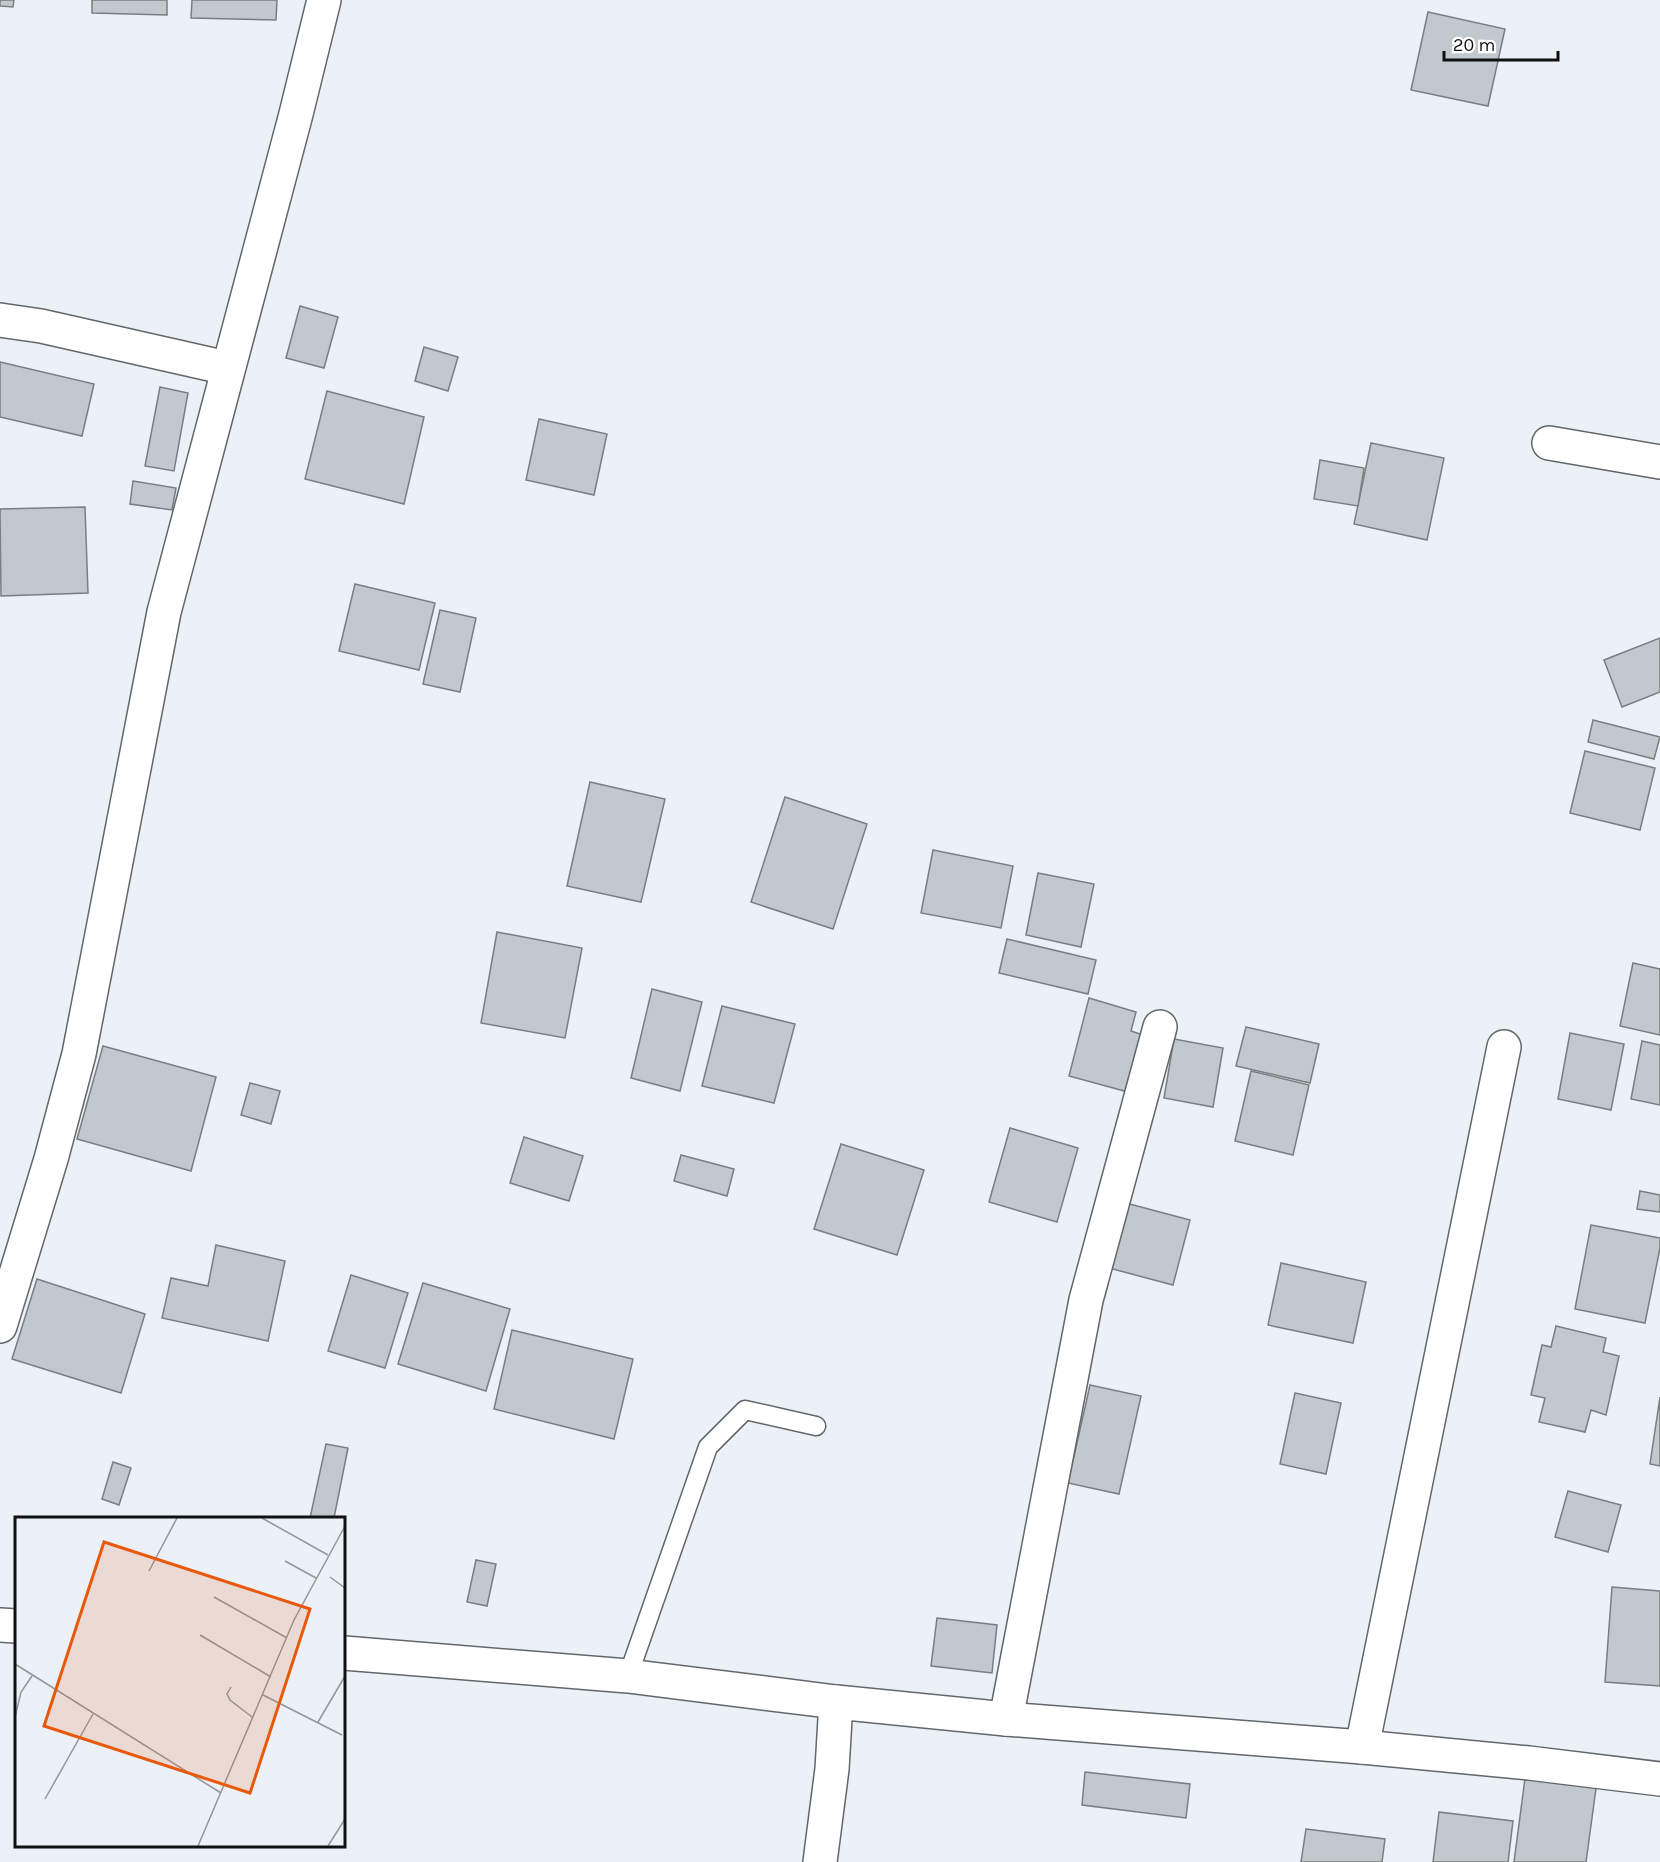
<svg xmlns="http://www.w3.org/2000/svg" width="1660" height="1862" viewBox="0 0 1660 1862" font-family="Karla,sans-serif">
  <rect width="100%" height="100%" fill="#ebf1f7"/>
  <!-- building -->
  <g fill="#c2c9ce" stroke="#797e83" stroke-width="1.5">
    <path d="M0 0H14L13 7 0 6Z"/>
    <path d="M92 0H167V15L92 13Z"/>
    <path d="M192 0H277L276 20 191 18Z"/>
    <path d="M1428 12 1505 29 1488 106 1411 90Z"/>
    <path d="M300 306 338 317 324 368 286 358Z"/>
    <path d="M424 347 458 357 448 391 415 381Z"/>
    <path d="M0 362 94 384 82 436 0 417Z"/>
    <path d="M160 387 188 393 174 471 145 466Z"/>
    <path d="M327 391 424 417 404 504 305 479Z"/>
    <path d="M539 419 607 434 594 495 526 480Z"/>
    <path d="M1371 443 1444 458 1427 540 1354 524Z"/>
    <path d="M1320 460 1364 468 1358 506 1314 499Z"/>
    <path d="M133 481 176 488 172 510 130 504Z"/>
    <path d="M85 507 88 593 1 596 0 509Z"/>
    <path d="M355 584 435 603 419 670 339 651Z"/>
    <path d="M440 610 476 618 460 692 423 684Z"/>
    <path d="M1660 638V692L1622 707 1604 660Z"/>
    <path d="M1593 720 1660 737 1654 759 1588 742Z"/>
    <path d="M1585 751 1655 768 1640 830 1570 813Z"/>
    <path d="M590 782 665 799 641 902 567 886Z"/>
    <path d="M785 797 867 824 833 929 751 902Z"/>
    <path d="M933 850 1013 866 1001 928 921 913Z"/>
    <path d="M1038 873 1094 884 1081 947 1026 935Z"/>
    <path d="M497 932 582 948 565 1038 481 1023Z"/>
    <path d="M1007 939 1096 960 1088 994 999 973Z"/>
    <path d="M1633 963 1660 969V1035L1620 1026Z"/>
    <path d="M652 989 702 1002 680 1091 631 1078Z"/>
    <path d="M1089 998 1136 1012 1131 1031 1143 1035 1128 1092 1069 1076Z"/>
    <path d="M722 1006 795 1024 774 1103 702 1086Z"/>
    <path d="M1246 1027 1319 1044 1310 1083 1236 1066Z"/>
    <path d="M1570 1033 1624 1044 1611 1110 1558 1099Z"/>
    <path d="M1174 1039 1223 1048 1213 1107 1164 1098Z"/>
    <path d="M1642 1041 1660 1045V1105L1631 1099Z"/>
    <path d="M103 1046 216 1077 191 1171 77 1139Z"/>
    <path d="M1251 1071 1309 1085 1293 1155 1235 1141Z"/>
    <path d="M250 1083 280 1091 271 1124 241 1115Z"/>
    <path d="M1010 1128 1078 1148 1057 1222 989 1202Z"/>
    <path d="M524 1137 583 1156 569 1201 510 1183Z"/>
    <path d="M841 1144 924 1170 897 1255 814 1229Z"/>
    <path d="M681 1155 734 1169 727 1196 674 1181Z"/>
    <path d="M1640 1191 1660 1195V1212L1637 1209Z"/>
    <path d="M1126 1203 1190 1220 1173 1285 1109 1268Z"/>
    <path d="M1591 1225 1660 1238V1248L1645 1323 1575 1309Z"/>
    <path d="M216 1245 285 1261 268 1341 162 1318 171 1278 208 1286Z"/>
    <path d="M1281 1263 1366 1282 1353 1343 1268 1325Z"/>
    <path d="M351 1275 408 1293 385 1368 328 1351Z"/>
    <path d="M37 1279 145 1314 121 1393 12 1359Z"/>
    <path d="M423 1283 510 1309 486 1391 398 1364Z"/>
    <path d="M1556 1326 1606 1338 1603 1352 1619 1356 1606 1415 1591 1410 1585 1432 1539 1422 1545 1398 1531 1395 1542 1345 1551 1347Z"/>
    <path d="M512 1330 633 1359 614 1439 494 1409Z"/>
    <path d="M1090 1385 1141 1396 1119 1494 1068 1483Z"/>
    <path d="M1295 1393 1341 1403 1326 1474 1280 1464Z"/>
    <path d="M1660 1397V1466L1650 1464Z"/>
    <path d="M326 1444 348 1448 334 1518H310Z"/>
    <path d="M113 1462 131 1468 119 1505 102 1499Z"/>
    <path d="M1568 1491 1621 1505 1608 1552 1555 1537Z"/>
    <path d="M476 1560 496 1564 487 1606 467 1602Z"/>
    <path d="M1612 1587 1660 1591V1686L1605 1682Z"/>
    <path d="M937 1618 997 1625 992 1673 931 1666Z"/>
    <path d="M1526 1771 1597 1781 1586 1862H1514Z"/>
    <path d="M1085 1772 1190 1784 1186 1818 1082 1805Z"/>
    <path d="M1439 1812 1513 1821 1508 1862H1433Z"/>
    <path d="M1306 1829 1385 1839 1382 1862H1301Z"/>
  </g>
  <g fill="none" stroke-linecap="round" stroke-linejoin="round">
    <defs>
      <path id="lane" d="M628 1676 708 1447 745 1410 816 1426"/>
      <g id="street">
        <path d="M0 320 41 326 227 368"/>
        <path d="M1549 443 1660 462"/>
        <path d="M0 1326 51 1159 79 1054 164 612 296 114 324 0"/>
        <path d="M1006 1719 1086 1300 1160 1027"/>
        <path d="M1362 1747 1504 1047"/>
        <path d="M820 1862 832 1769 836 1702"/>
      </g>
      <g id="secondary">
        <path d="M0 1625 16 1626"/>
        <path d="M344 1653 628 1676 836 1702 1006 1719 1362 1747 1529 1763 1660 1779"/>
      </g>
    </defs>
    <!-- lane casing -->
    <use href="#lane" stroke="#62676c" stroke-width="21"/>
    <!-- street casing -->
    <use href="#street" stroke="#62676c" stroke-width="36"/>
    <!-- secondary casing -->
    <use href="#secondary" stroke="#62676c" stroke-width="36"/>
    <!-- lane -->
    <use href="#lane" stroke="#fff" stroke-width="18"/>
    <!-- street -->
    <use href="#street" stroke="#fff" stroke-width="33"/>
    <!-- secondary -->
    <use href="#secondary" stroke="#fff" stroke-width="33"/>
  </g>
  <!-- overview -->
  <g transform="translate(15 1517)">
    <rect width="330" height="330" fill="#ebf1f7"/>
    <path fill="none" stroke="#93979c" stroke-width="1.5" d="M247 1 313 38M270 44 301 61M134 54 162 1M315 60 330 71M199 80 272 121M185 118 256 160M0 147 206 276M216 170 212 177 215 183 237 200M248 178 327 218M0 200 6 175 17 159M303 205 330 159M30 282 78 197M183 329 279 103 330 9M313 329 330 302"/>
    <path fill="#e8590c" fill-opacity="0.15" stroke="#e8590c" stroke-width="3" d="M89 25 295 92 235 276 29 209Z"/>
    <rect width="330" height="330" fill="none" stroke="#0f1113" stroke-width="3"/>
  </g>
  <!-- scale -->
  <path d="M1444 51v9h114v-9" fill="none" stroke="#0f1113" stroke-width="3"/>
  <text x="1453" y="51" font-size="18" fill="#0f1113" stroke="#ffffff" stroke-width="4.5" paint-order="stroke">20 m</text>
</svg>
